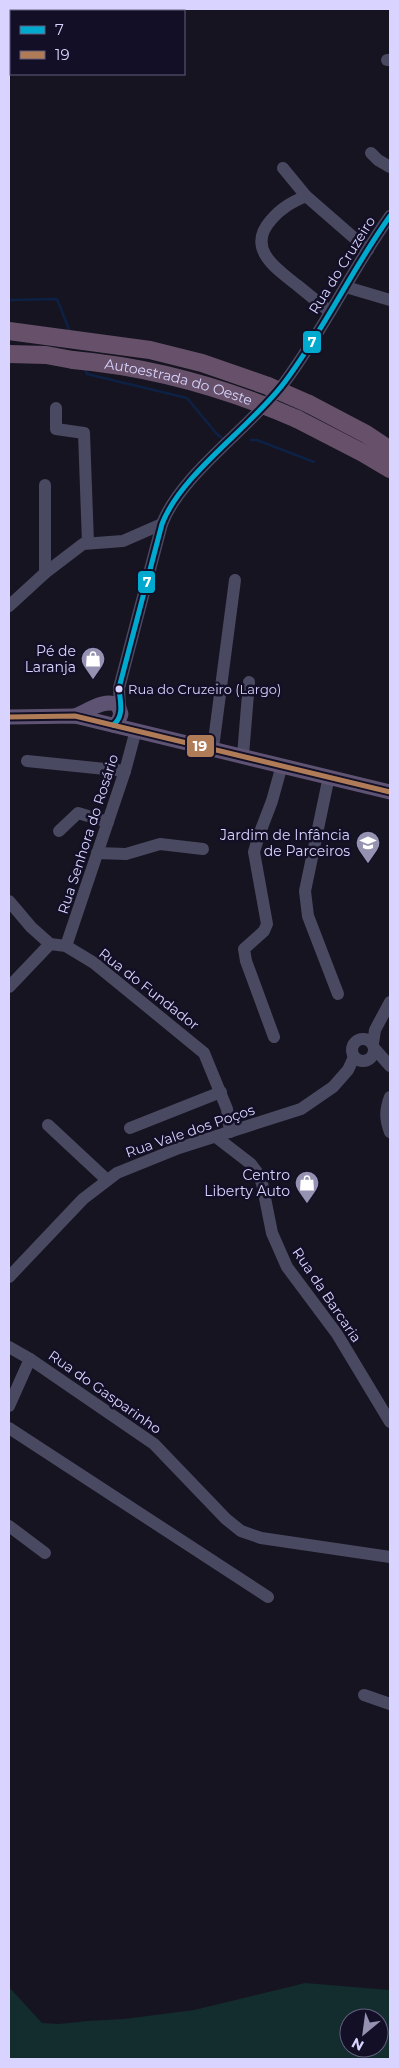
<svg xmlns="http://www.w3.org/2000/svg" width="399" height="2068" viewBox="0 0 399 2068" font-family="Montserrat,sans-serif">
  <rect width="100%" height="100%" fill="#161421"/>
  <!-- green -->
  <path fill="#132c2d" fill-rule="evenodd" d="M305 1983 390 1990V2059H9V1987L42 2023 59 2024 87 2021 124 2019 194 2010ZM349 2018H379V2048H349Z"/>
  <g fill="none" stroke-linecap="round" stroke-linejoin="round">
    <!-- stream -->
    <g stroke="#0d2144" stroke-width="2.5">
      <path d="M9 300 57 299 70 332"/>
      <path d="M85 369 87 374 187 398 216 433 222 438"/>
      <path d="M251 440H257L314 462"/>
    </g>
    <!-- minor -->
    <g stroke="#4a4962" stroke-width="12">
      <path d="M387 60H390"/>
      <path d="M371 153 378 160 390 167"/>
      <path d="M283 168 306 196"/>
      <path d="M346 287 390 300"/>
      <path d="M330 312C319 303 308 294 297 285 275 268 246 248 271 220 281 208 292 202 306 196L368 250"/>
      <path d="M56 408V429L84 433 88 543"/>
      <path d="M45 573V485"/>
      <path d="M9 606 45 573 83 544 123 541 162 524"/>
      <path d="M120 708 119 688 162 524C181 474 250 428 284 383 324 330 352 269 390 216"/>
      <path d="M213 748 235 580"/>
      <path d="M243 755 249 682"/>
      <path d="M27 761 125 771"/>
      <path d="M329 776 305 891 308 916 338 994"/>
      <path d="M59 831 78 813 108 822"/>
      <path d="M97 853 126 854 160 844 203 849"/>
      <path d="M9 901 31 927 50 944 66 946 94 963 204 1053 227 1109 230 1132"/>
      <path d="M66 946 125 771 136 730"/>
      <path d="M9 987 50 944"/>
      <path d="M274 1037 246 961 244 949 264 931 267 924 254 852 259 835 272 801 282 765"/>
      <circle cx="363" cy="1050" r="11"/>
      <path d="M373 1043 375 1030 390 1002"/>
      <path d="M374 1048 390 1066"/>
      <path d="M390 1097C385 1110 385 1119 390 1132"/>
      <path d="M48 1125 107 1180"/>
      <path d="M130 1128 221 1092"/>
      <path d="M216 1137 251 1164 257 1172 262 1183 272 1233 287 1267 337 1334 390 1422"/>
      <path d="M9 1277 83 1199 117 1173 179 1148 301 1109 333 1087 348 1070 354 1057"/>
      <path d="M9 1347 30 1359 154 1444 226 1519 241 1531 261 1538 390 1557"/>
      <path d="M9 1406 30 1359"/>
      <path d="M9 1428 268 1597"/>
      <path d="M9 1526 45 1553"/>
      <path d="M364 1695 390 1704"/>
    </g>
    <!-- major -->
    <g stroke="#5e5373" stroke-width="15">
      <path d="M75 716C88 711 105 698 118 705L121 714 118 722 113 725"/>
      <path d="M9 717 75 716 390 792"/>
    </g>
    <!-- highway -->
    <g stroke="#67516a" stroke-width="18">
      <path d="M9 331 150 350 202 363 268 386"/>
      <path d="M9 354 46 355 73 360"/>
      <path d="M309 404 366 434 390 450"/>
      <path d="M297 419 363 453 390 469"/>
    </g>
    <!-- highway-bridge -->
    <g stroke="#67516a" stroke-width="18">
      <path id="s1" d="M73 360C151 367 226 388 297 419"/>
      <path d="M268 386 309 404"/>
    </g>
    <defs>
      <path id="bus-1" d="M113 725C125 716 120 701 119 688L162 524C181 474 250 428 284 383 324 330 352 269 390 216"/>
      <path id="bus-2" d="M9 717 75 716 390 792"/>
    </defs>
    <!-- bus-1 casing -->
    <use href="#bus-1" stroke="#130f26" stroke-width="9"/>
    <!-- bus-2 casing -->
    <use href="#bus-2" stroke="#130f26" stroke-width="9"/>
    <!-- bus-1 -->
    <use href="#bus-1" stroke="#00a9ce" stroke-width="5"/>
    <!-- bus-2 -->
    <use href="#bus-2" stroke="#b07c57" stroke-width="5"/>
  </g>
  <!-- icons -->
  <defs>
    <symbol id="shop-pin" viewBox="-11 -11 22 30"><path d="M0 17L-7.5 6A9.5 9.5 0 1 1 7.5 6Z" fill="#9591b1" stroke="#130f26"/><path d="M-5-2.5h2.3a2.7 3.5 0 0 1 5.4 0H5L5.5 6h-11ZM-1.5-2.5h3a1.5 2.3 0 0 0-3 0Z" fill="#fff"/></symbol>
    <symbol id="school-pin" viewBox="-11 -11 22 30"><path d="M0 17L-7.5 6A9.5 9.5 0 1 1 7.5 6Z" fill="#9591b1" stroke="#130f26"/><path d="M0-5L7-2L0 1L-7-2ZM-4 1L0 2.5L4 1V4Q0 6-4 4Z" fill="#fff"/></symbol>
  </defs>
  <g fill-rule="evenodd">
    <use href="#shop-pin" x="79" y="645" width="28" height="38"/>
    <use href="#school-pin" x="354" y="829" width="28" height="38"/>
    <use href="#shop-pin" x="293" y="1169" width="28" height="38"/>
  </g>
  <!-- markers -->
  <circle fill="#d9d4ff" stroke="#130f26" stroke-width="2" cx="119" cy="689" r="4.5"/>
  <g text-anchor="middle" stroke-width="5" stroke-linejoin="round" paint-order="stroke">
    <!-- bus labels -->
    <g font-size="13" fill="#d9d4ff" stroke="#130f26" text-anchor="start">
      <text x="128" y="694">Rua do Cruzeiro (Largo)</text>
    </g>
    <!-- street labels -->
    <g font-size="14" fill="#d9d4ff" stroke="#130f26">
      <text transform="translate(342 265) rotate(-58)" y="5">Rua do Cruzeiro</text>
      <text dy="5" stroke="none"><textPath href="#s1" startOffset="108">Autoestrada do Oeste</textPath></text>
      <text transform="translate(88 834) rotate(-72)" y="5">Rua Senhora do Rosário</text>
      <text transform="translate(149 989) rotate(38)" y="5">Rua do Fundador</text>
      <text transform="translate(190 1131) rotate(-19)" y="5">Rua Vale dos Poços</text>
      <text transform="translate(327 1295) rotate(56)" y="5">Rua da Barcaria</text>
      <text transform="translate(105 1392) rotate(35)" y="5">Rua do Gasparinho</text>
    </g>
    <!-- poi labels -->
    <g font-size="14" fill="#d9d4ff" stroke="#130f26" text-anchor="end">
      <text x="76" y="656">Pé de<tspan x="76" dy="16">Laranja</tspan></text>
      <text x="350" y="840">Jardim de Infância<tspan x="350" dy="16">de Parceiros</tspan></text>
      <text x="290" y="1180">Centro<tspan x="290" dy="16">Liberty Auto</tspan></text>
    </g>
  </g>
  <g stroke="#130f26" stroke-width="2">
    <rect x="302" y="330" width="20" height="24" rx="5" fill="#00a9ce"/>
    <rect x="137" y="570" width="19" height="24" rx="5" fill="#00a9ce"/>
    <rect x="186" y="734" width="29" height="24" rx="5" fill="#b07c57"/>
  </g>
  <g font-size="14" text-anchor="middle" font-weight="bold" fill="#fff">
    <text x="312" y="347">7</text>
    <text x="147" y="587">7</text>
    <text x="200" y="751">19</text>
  </g>
  <!-- border -->
  <rect width="399" height="2068" fill="none" stroke="#d9d4ff" stroke-width="20"/>
  <!-- legend -->
  <rect x="10" y="10" width="175" height="65" fill="#130f26" stroke="#625e7d"/>
  <rect x="20" y="26" width="25" height="8" fill="#00a9ce" stroke="#625e7d"/>
  <text x="55" y="35" font-size="15" fill="#d9d4ff">7</text>
  <rect x="20" y="51" width="25" height="8" fill="#b07c57" stroke="#625e7d"/>
  <text x="55" y="60" font-size="15" fill="#d9d4ff">19</text>
  <!-- north arrow -->
  <g transform="translate(364 2033) rotate(209)"><circle r="24" fill="#130f26" stroke="#625e7d"/>
  <path d="M0-4L9 19L0 12L-9 19Z" fill="#9591b1"/>
  <text y="-8" font-size="14" font-weight="bold" text-anchor="middle" fill="#d9d4ff">N</text>
  </g>
</svg>
